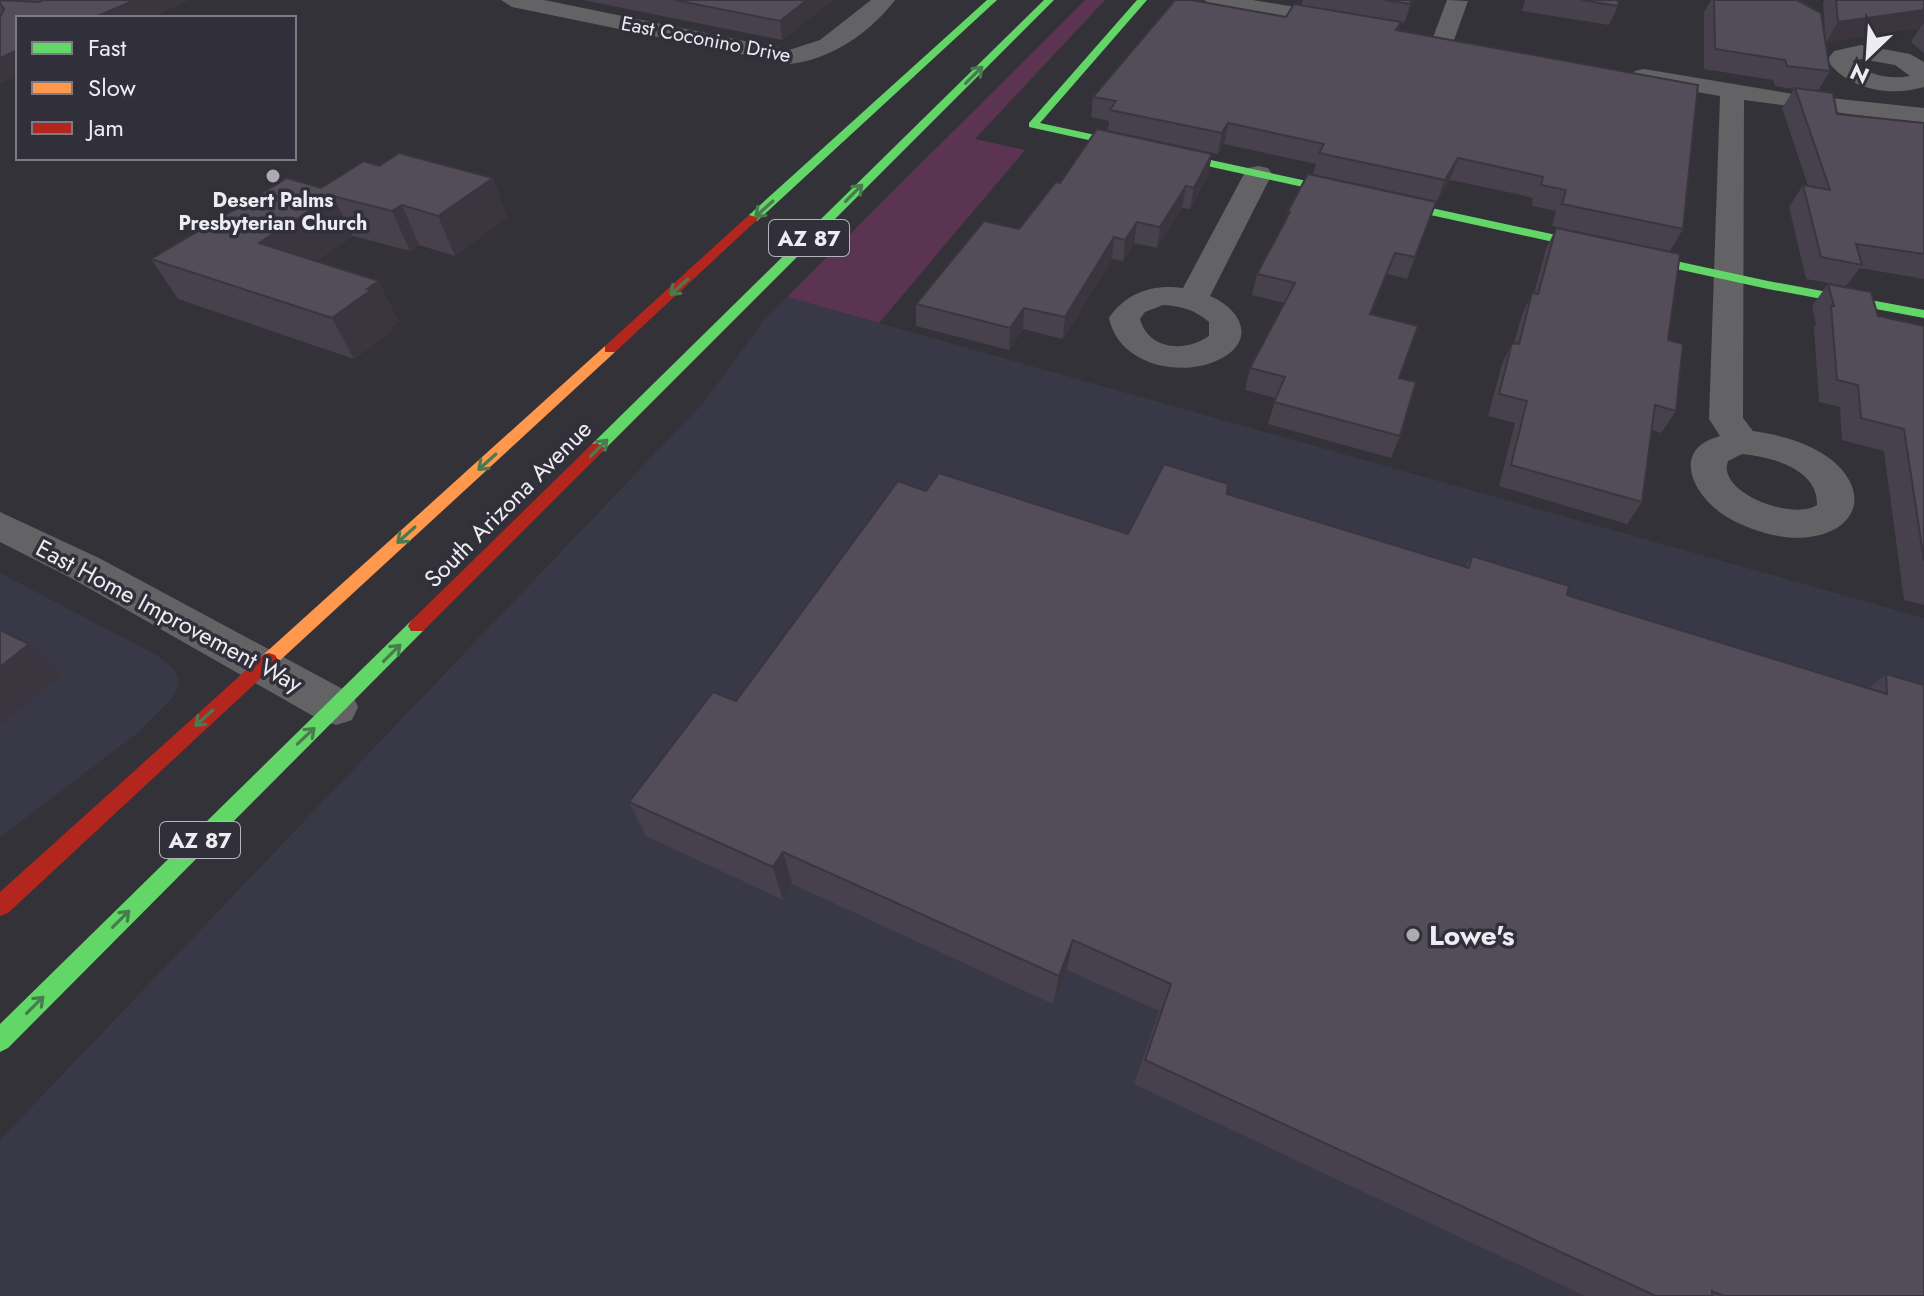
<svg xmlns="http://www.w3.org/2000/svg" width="1924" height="1296" viewBox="0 0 1924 1296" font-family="Jost,sans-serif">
  <rect width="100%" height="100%" fill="#333238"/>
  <!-- built -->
  <g fill="#393847">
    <path d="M787 297 1924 618V1296H0V1140L705 401 764 320Z"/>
    <path d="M0 573 158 656 175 670 180 683 174 696 140 731 0 837Z"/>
  </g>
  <!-- green -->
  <path fill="#5a3450" d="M1085 0H1105L975 139 1025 150 879 323 787 297Z"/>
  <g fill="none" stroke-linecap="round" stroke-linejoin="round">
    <!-- street -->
    <g fill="#636366" fill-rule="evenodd">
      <path d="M501 0H544L789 50 820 40 871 0H895C870 33 830 60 789 64L512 7Z"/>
      <path d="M1204 0H1253L1342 15 1353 22 1342 29 1215 7Z"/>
      <path d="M1447 0 1468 1 1454 40 1451 45H1435L1432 40Z"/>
      <path d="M1861 45 1910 54 1924 62V87C1890 97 1848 90 1827 60L1834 51ZM1861 59 1895 65 1910 76C1889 80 1868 75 1852 61Z"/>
      <path d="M1644 69 1793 94 1924 108V124L1744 100 1743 418 1753 431C1781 435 1811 443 1833 461 1870 493 1857 531 1809 537 1783 541 1749 530 1727 517 1695 498 1668 450 1720 436L1709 419 1720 96 1635 81 1632 76 1635 71ZM1742 454C1772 457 1818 469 1817 505 1794 521 1716 493 1728 461Z"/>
      <path d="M1258 166 1268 168 1272 174 1210 296C1245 311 1256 344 1216 361 1177 378 1118 363 1109 318 1126 293 1152 284 1183 288L1244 174 1248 168ZM1163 305C1182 306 1195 310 1209 322V336C1186 352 1149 351 1140 319L1145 312Z"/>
      <path d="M0 512 99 558 352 694 358 707 352 720 336 725 320 720 71 578 0 542Z"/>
    </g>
    <!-- fast -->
    <g fill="#63d668" fill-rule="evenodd">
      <path d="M987 0H997L757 221H749V215Z"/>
      <path d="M1044 0H1054L602 452H592V444Z"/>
      <path d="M1137 0H1147L1040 123 1768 281 1924 310V318L1768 289 1029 127V123Z"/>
      <path d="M417 619 423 621 426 626 423 631 8 1048 0 1052V1024L411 621Z"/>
    </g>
    <!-- slow -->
    <path fill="#ff974d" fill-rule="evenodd" d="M610 345 615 346V352L275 665H263L260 660 263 655 605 346Z"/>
    <!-- jam -->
    <g fill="#b3261e" fill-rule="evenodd">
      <path d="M749 215 759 218 615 352H605V346Z"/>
      <path d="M597 443 605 448 602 452 423 631H411L408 626 411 621 592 444Z"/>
      <path d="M269 653 275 655 278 660 275 665 8 913 0 916V892L263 655Z"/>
    </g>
  </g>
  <!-- wall -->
  <g fill="#47414d">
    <path d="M0 0H189L149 18H18L0 84Z"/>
    <path d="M583 0H833L782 40Z"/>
    <path d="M1303 0H1414L1404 23H1400L1398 31 1683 229 1670 251 1552 226 1556 211 1532 206 1533 198 1517 194 1450 180 1437 201 1313 174 1316 164 1224 144 1218 154 1108 130 1109 121 1091 117 1093 97 1286 17 1301 5Z"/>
    <path d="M1525 0H1619L1618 6 1609 25 1522 11Z"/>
    <path d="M1711 0H1797L1830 71 1818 91 1837 114 1924 123V279L1860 268 1846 286 1806 279 1789 207 1803 185 1808 186 1782 108 1794 89 1775 86 1773 80 1704 69V12Z"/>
    <path d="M1825 0H1924V53L1911 42 1920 28 1826 42 1823 3Z"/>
    <path d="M1212 154 1208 175 1190 209 1182 208 1157 248 1134 243 1123 261 1112 259 1063 339 1023 329 1009 350 916 326V304L1019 229Z"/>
    <path d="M379 166 493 178 507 217 455 256 419 245 410 251 353 236 316 261 399 321 390 328 392 331 354 359 178 299 151 259Z"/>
    <path d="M1436 202 1407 279 1387 274 1371 314 1399 378 1400 436 1391 458 1268 424 1276 398 1245 390 1250 368 1284 303 1252 295 1257 274 1285 223 1288 211Z"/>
    <path d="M1556 228 1668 340 1676 411 1661 433 1652 430 1642 502 1627 524 1499 486 1515 423 1488 416 1502 364 1512 343H1514L1522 315 1532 293H1534L1546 249Z"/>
    <path d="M1828 284 1878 316 1924 326V605L1904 600 1884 451 1842 440 1840 407 1819 402 1814 327 1816 325 1812 306Z"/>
    <path d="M926 491 1128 534 1227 494 1465 567 1472 556 1567 595 1869 688 1886 674 1924 685V1296H1585L1134 1084 1159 1011 1067 970 1053 1004 792 884 783 900 646 836 629 802 736 701Z"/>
  </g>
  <!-- shaded-wall -->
  <g fill="#3a353e">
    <path d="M135 0H189L149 18H93Z"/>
    <path d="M807 0H833L782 40 780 21Z"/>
    <path d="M1412 0H1414L1412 5 1404 23Z"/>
    <path d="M1924 10V23L1920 28 1826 42 1838 22Z"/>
    <path d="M18 50V76L0 84V58Z"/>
    <path d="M1228 123 1224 144 1218 154 1222 133Z"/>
    <path d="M1212 154 1208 175 1190 209 1194 188Z"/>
    <path d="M1458 158 1450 180 1437 201 1445 180Z"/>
    <path d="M493 178 507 217 455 256 438 216Z"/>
    <path d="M1186 186 1182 208 1157 248 1160 227Z"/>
    <path d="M333 196 353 236 282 283 259 243Z"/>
    <path d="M402 205 419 245 410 251 392 211Z"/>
    <path d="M1137 222 1134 243 1123 261 1125 240Z"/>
    <path d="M1114 237 1112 259 1063 339 1065 317Z"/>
    <path d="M379 281 399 321 390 328 392 331 354 359 332 318Z"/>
    <path d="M1024 308 1023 329 1009 350 1010 328Z"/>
    <path d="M29 644 63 674 0 725V667Z"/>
    <path d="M783 852 792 884 783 900 773 867Z"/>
    <path d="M1073 940 1067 970 1053 1004 1059 976Z"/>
  </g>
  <!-- building -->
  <g fill="#534c59" stroke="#3a353e" stroke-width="2">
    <path d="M0 0 39 2 43 0H135L93 18H18V50L0 58V17L4 9 0 4Z"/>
    <path d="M674 0H807L780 21Z"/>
    <path d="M1175 0H1191L1286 17 1294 4 1401 22 1396 30 1698 85 1683 229 1562 204 1566 190 1541 185 1543 177 1526 173 1458 158 1445 180 1319 153 1324 144 1228 123 1222 133 1110 110 1116 101 1093 97Z"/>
    <path d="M1385 0H1412L1410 4Z"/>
    <path d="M1581 0H1619L1618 6Z"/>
    <path d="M1714 0H1797L1821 13 1830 71 1787 66 1785 60 1715 49Z"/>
    <path d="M1836 0H1924V10L1838 22Z"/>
    <path d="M1795 88 1833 93 1837 114 1924 123V254L1856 244 1862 265 1821 257 1803 185 1830 190Z"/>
    <path d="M1097 129 1212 154 1194 188 1186 186 1160 227 1137 222 1125 240 1114 237 1065 317 1024 308 1010 328 916 304 984 221 1019 229 1056 182 1060 183Z"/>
    <path d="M399 153 493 178 438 216 402 205 392 211 333 196 259 243 379 281 367 289 371 290 332 318 151 259 287 178 321 188 364 161 379 166Z"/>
    <path d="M1308 174 1436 202 1415 257 1395 253 1370 314 1418 326 1399 378 1416 382 1400 436 1274 402 1285 377 1250 368 1295 283 1257 274 1290 212 1288 211Z"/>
    <path d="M1556 228 1680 254 1668 340 1683 344 1676 411 1655 405 1642 502 1511 465 1527 401 1499 394 1512 343 1519 344 1532 293 1538 294Z"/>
    <path d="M1828 284 1871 292 1878 316 1924 326V561L1904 429 1861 418 1858 385 1837 380 1831 306H1834Z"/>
    <path d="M1164 464 1228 484 1227 494 1469 568 1472 556 1569 586 1567 595 1887 694 1886 674 1924 685V1296H1724L1712 1291V1296H1656L1145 1060 1171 984 1073 940 1059 976 783 852 773 867 629 802 713 692 736 701 898 481 926 491 939 473 1128 534Z"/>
    <path d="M0 630 29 644 0 667Z"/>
  </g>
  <!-- one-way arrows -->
  <defs><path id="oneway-shaft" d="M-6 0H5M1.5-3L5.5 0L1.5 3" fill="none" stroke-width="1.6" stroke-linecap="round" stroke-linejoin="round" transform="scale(2)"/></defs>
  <g stroke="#487b4f">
    <use href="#oneway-shaft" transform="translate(974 75) rotate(-45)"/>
    <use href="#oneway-shaft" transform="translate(854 193) rotate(-45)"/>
    <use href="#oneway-shaft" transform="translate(764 209) rotate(138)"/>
    <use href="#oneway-shaft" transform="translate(679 287) rotate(138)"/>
    <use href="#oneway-shaft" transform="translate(599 448) rotate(-45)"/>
    <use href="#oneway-shaft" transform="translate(487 462) rotate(138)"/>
    <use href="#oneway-shaft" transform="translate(406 535) rotate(138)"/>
    <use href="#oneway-shaft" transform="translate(392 653) rotate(-45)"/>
    <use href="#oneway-shaft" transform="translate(204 718) rotate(138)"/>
    <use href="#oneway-shaft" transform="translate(306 736) rotate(-43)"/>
    <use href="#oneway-shaft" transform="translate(121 919) rotate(-45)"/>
    <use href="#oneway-shaft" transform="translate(35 1005) rotate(-45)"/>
  </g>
  <!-- markers -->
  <g fill="#ababb1" stroke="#31303a" stroke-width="3">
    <circle cx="273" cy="176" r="8"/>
    <circle cx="1413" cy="935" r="8"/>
  </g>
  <g text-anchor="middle" stroke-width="7" stroke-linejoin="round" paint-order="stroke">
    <!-- far-street labels -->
    <g font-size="20" fill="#ececf2" stroke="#31303a">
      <text transform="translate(706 39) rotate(11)" y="7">East Coconino Drive</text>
    </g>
    <!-- far-poi labels -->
    <g font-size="20" font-weight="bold" fill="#ececf2" stroke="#31303a">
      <text x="273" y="207">Desert Palms<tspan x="273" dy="23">Presbyterian Church</tspan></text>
    </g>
    <!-- shield labels -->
    <g fill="#31303a" stroke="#b4b4bb" stroke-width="2">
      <rect x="769" y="220" width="80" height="36" rx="6"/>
      <rect x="160" y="822" width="80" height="36" rx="6"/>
    </g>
    <g font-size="22" font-weight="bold" fill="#ececf2">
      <text x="809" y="246">AZ 87</text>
      <text x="200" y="848">AZ 87</text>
    </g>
    <!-- street labels -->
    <g font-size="24" fill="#ececf2" stroke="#31303a">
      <text transform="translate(508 504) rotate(-45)" y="8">South Arizona Avenue</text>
      <text transform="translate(169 616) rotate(28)" y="8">East Home Improvement Way</text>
    </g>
    <!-- near-poi labels -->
    <g font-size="28" font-weight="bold" fill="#ececf2" stroke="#31303a" text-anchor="start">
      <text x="1429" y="945">Lowe's</text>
    </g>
  </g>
  <!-- legend -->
  <rect x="16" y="16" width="280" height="144" fill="#31303a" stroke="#7c7b84" stroke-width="2"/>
  <rect x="32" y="42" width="40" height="12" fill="#63d668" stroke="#7c7b84" stroke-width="2"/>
  <text x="88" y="56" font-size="24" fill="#ececf2">Fast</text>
  <rect x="32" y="82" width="40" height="12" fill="#ff974d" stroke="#7c7b84" stroke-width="2"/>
  <text x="88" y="96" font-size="24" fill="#ececf2">Slow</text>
  <rect x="32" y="122" width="40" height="12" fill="#b3261e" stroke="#7c7b84" stroke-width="2"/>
  <text x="88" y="136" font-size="24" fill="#ececf2">Jam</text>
  <!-- north arrow -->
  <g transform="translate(1868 56) rotate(205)" stroke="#31303a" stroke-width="6" paint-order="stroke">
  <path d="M0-6L14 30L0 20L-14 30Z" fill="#ececf2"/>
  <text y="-12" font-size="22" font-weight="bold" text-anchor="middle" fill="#ececf2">N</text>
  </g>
</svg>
